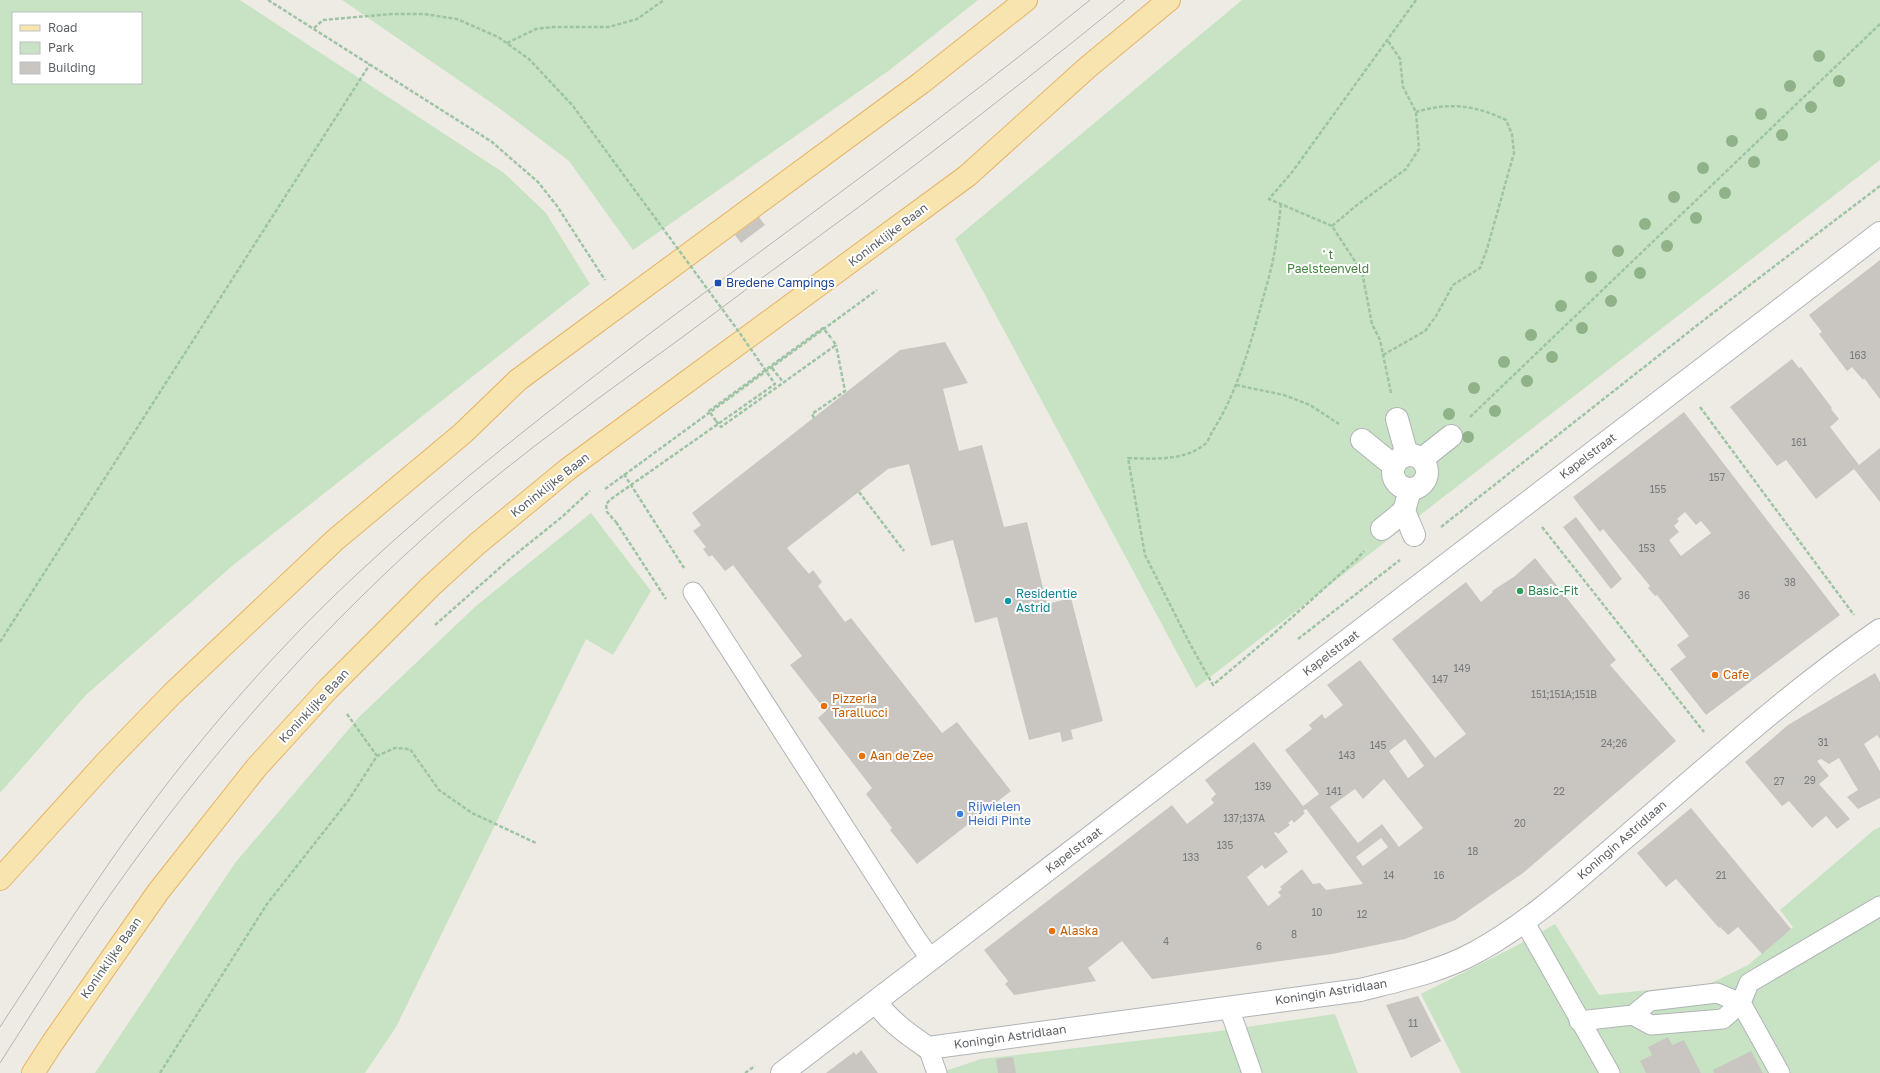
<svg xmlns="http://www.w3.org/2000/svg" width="1880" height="1073" viewBox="0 0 1880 1073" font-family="'Golos Text',sans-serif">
  <rect width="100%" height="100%" fill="#eeebe5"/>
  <!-- green -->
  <g fill="#c7e3c3" fill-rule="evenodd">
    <path d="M0 0H240L504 173 546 213 590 284 232 566 86 695 0 793ZM13 13H141V83H13Z"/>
    <path d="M342 0H978L891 69 633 250 569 161 499 108Z"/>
    <path d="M1242 0H1880V160L1196 688 955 239Z"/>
    <path d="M591 513 651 591 613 655 586 639 396 1027 365 1073H95L235 863 359 717 476 606Z"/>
    <path d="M1880 827V1073H1461L1421 994 1514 947 1555 924 1599 995 1709 984 1748 965 1793 927 1780 910 1874 830Z"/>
    <path d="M1335 1014 1358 1073H939L981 1059 1212 1032Z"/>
  </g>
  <!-- building -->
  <g fill="#c9c6c2" fill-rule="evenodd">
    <path d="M759 217 765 225 741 243 735 235Z"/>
    <path d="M1880 260V399L1864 378 1863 380 1852 367 1847 371 1819 334 1822 332 1809 315Z"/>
    <path d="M945 342 968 383 943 389 959 451 982 445 1004 527 1027 522 1047 604 1071 598 1103 721 1071 730 1073 739 1062 742 1060 732 1029 740 997 617 975 623 953 540 931 546 909 464 888 469 787 548 809 574 813 570 822 582 818 586 845 622 851 618 942 733 957 722 1011 791 917 864 890 830 892 828 866 794 872 788 818 718 826 711 790 665 802 656 733 565 725 571 712 555 709 557 703 549 706 547 693 531 701 525 692 513 900 350Z"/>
    <path d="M1792 359 1799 368 1801 367 1832 408 1831 409 1839 419 1830 427 1859 465 1880 448V502L1854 469 1816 499 1786 460 1777 466 1730 407Z"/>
    <path d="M1684 412 1840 615 1706 715 1670 669 1686 657 1677 645 1689 636 1657 595 1655 596 1648 588 1650 586 1603 529 1600 532 1573 497ZM1685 512 1696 525 1701 521 1711 533 1681 556 1669 540 1679 532 1674 526 1679 521 1677 519Z"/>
    <path d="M1576 517 1622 579 1611 589 1563 527Z"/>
    <path d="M1535 558 1616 660 1610 665 1676 741 1523 873 1455 920 1405 939 1332 954 1152 979 1122 941 1088 968 1096 981 1014 995 1005 984 1008 981 984 950 1172 805 1187 824 1214 803 1211 799 1216 794 1205 780 1254 742 1303 806 1319 794 1285 750 1312 729 1309 725 1322 714 1325 719 1343 705 1327 685 1360 660 1435 758 1466 734 1392 639 1466 582 1481 602 1493 592 1492 591 1515 576ZM1405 739 1424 766 1408 778 1389 751ZM1384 779 1423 828 1399 847 1382 824 1358 843 1330 807 1355 789 1363 799ZM1306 809 1363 884 1326 890 1320 883 1313 884 1302 869 1280 887 1282 889 1278 892 1281 896 1268 906 1247 877 1262 865 1265 869 1288 852 1274 833 1276 832 1278 834 1290 825 1288 823 1292 820 1294 823 1305 813 1303 811ZM1381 838 1388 847 1363 866 1356 857Z"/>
    <path d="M1875 673 1880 682V739L1877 735 1864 744 1880 771V798L1858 809 1847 797 1858 790 1839 758 1829 764 1821 759 1817 761 1829 776 1819 784 1850 819 1837 829 1826 816 1812 828 1789 801 1782 806 1745 762 1788 725Z"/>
    <path d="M1691 808 1791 929 1762 954 1738 927 1728 935 1720 927 1719 928 1676 879 1666 887 1637 853Z"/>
    <path d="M1418 996 1441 1041 1411 1058 1386 1005Z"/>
    <path d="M1668 1037 1672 1045 1684 1040 1701 1073H1646L1640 1061 1652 1055 1648 1047Z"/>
    <path d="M861 1050 878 1073H826L854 1052 856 1055Z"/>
    <path d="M1751 1051 1763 1073H1714L1713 1070Z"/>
    <path d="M1013 1057 1016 1073H998L996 1059Z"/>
  </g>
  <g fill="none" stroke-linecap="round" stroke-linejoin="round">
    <defs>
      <g id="lane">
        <path d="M693 592 917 940 931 959"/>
        <path d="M1524 921 1610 1073"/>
        <path d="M1229 1008 1252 1073"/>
        <path d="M1633 1015 1651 1025 1723 1019 1741 1003 1749 983 1880 906"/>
        <path d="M1579 1021 1633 1015 1650 1001 1717 993 1741 1003 1780 1073"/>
        <path d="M928 1048 937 1073"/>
      </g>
      <g id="street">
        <path d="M1397 419 1407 455"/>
        <path d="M1362 440 1394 466"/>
        <circle cx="1410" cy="472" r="17"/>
        <path d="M1422 459 1451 436"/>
        <path d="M1410 490 1404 511 1414 535"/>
        <path d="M1382 529 1404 511"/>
        <path d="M876 1002C890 1022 908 1034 928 1048L1360 990C1399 980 1440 972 1476 952 1531 922 1578 878 1626 837 1709 766 1790 692 1880 630"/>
      </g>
      <path id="secondary" d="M782 1073 1880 233"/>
      <g id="primary">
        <path d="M0 879 108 760 173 693 335 540 462 434 518 380 921 83 1026 0"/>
        <path d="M33 1073 53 1042 158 892 256 768 328 689 431 586 477 544 568 469 967 176 1088 67 1169 0"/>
      </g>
    </defs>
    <!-- lane casing -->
    <use href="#lane" stroke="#b0b3b6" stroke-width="21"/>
    <!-- street casing -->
    <use href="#street" stroke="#b0b3b6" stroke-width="24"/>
    <!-- secondary casing -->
    <use href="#secondary" stroke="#b1b5b8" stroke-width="24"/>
    <!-- primary casing -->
    <use href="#primary" stroke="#e6b466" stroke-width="24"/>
    <!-- path -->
    <g stroke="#9ec4a4" stroke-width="2.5" stroke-dasharray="4 2" stroke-linecap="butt">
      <path d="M268 0 492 142 538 182 557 206 605 280"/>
      <path d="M314 28 323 20 391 14H424L457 19 498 37 529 59 573 106"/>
      <path d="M507 43 536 29 553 27H609L637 19 664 0"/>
      <path d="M1281 204C1279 221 1277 238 1274 255 1271 271 1266 287 1262 302 1250 346 1237 393 1212 432 1210 436 1208 442 1204 445 1183 461 1153 459 1128 458L1145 555 1189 642 1213 685 1271 636 1357 559 1364 551"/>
      <path d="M1332 226 1357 205 1406 169 1419 149 1416 112 1403 87 1400 59 1388 41"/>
      <path d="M1383 355 1425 331 1436 316 1453 285 1480 268 1487 249 1514 153 1512 134 1506 120C1475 105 1449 102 1416 112"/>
      <path d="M772 368 783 382"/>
      <path d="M1236 385 1284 395 1310 405 1339 424"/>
      <path d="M1391 393 1380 340 1372 324 1362 272 1332 226 1269 199 1293 171 1416 0"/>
      <path d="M1700 407 1854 615"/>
      <path d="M1470 417 1880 24"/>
      <path d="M814 418 812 414 845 391 836 345"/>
      <path d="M716 421 721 427 836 345 832 339"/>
      <path d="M624 474 684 568"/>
      <path d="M605 489 877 290"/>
      <path d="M859 492 904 551"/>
      <path d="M616 522 666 599"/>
      <path d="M1441 527 1709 316 1880 186"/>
      <path d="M1542 527 1704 732"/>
      <path d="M435 625 511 558 563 516 590 491"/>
      <path d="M1298 639 1400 560"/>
      <path d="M0 642 370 64"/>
      <path d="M347 714 377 756"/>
      <path d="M160 1073 267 904 348 801 377 756 395 748 410 749 439 790 472 813 536 843"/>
      <path d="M745 1073 755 1066"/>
    </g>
    <!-- lane -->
    <use href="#lane" stroke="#fff" stroke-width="19"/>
    <!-- street -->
    <use href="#street" stroke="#fff" stroke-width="22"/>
    <!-- secondary -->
    <use href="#secondary" stroke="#fff" stroke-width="22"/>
    <!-- primary -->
    <use href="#primary" stroke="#f8e4af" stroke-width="22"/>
    <!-- tram -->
    <g stroke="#b3b4b4" stroke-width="1">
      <path d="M0 1027C37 970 75 912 114 856 183 757 267 658 356 575 452 485 556 405 661 325 805 218 951 113 1090 0"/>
      <path d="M0 1063C42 997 84 930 130 867 222 740 327 622 445 519 522 452 606 393 688 333 763 276 840 222 915 165 986 111 1056 56 1125 0"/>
    </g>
    <!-- path-bridge -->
    <g stroke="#9ec4a4" stroke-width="2.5" stroke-dasharray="4 2" stroke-linecap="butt">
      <path d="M573 106 739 332 775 384 611 499 606 504 607 512 616 522"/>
      <path d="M716 421 709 411 823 328 832 339"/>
    </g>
  </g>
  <!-- trees -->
  <g fill="#8fb289">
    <circle cx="1819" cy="56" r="6"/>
    <circle cx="1839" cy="81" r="6"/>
    <circle cx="1790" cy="86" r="6"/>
    <circle cx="1811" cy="107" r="6"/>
    <circle cx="1761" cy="114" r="6"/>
    <circle cx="1782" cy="135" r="6"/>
    <circle cx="1732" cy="141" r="6"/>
    <circle cx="1754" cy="162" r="6"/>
    <circle cx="1703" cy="168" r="6"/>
    <circle cx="1725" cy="193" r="6"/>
    <circle cx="1674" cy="197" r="6"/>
    <circle cx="1696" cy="218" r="6"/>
    <circle cx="1645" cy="224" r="6"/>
    <circle cx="1667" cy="246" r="6"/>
    <circle cx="1618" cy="251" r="6"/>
    <circle cx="1640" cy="273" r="6"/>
    <circle cx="1591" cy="277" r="6"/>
    <circle cx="1611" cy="301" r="6"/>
    <circle cx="1561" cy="306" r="6"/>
    <circle cx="1582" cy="328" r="6"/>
    <circle cx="1531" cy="335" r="6"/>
    <circle cx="1552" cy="357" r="6"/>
    <circle cx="1504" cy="362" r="6"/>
    <circle cx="1527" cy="381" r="6"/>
    <circle cx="1474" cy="388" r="6"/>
    <circle cx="1495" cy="411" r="6"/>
    <circle cx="1449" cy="414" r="6"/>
    <circle cx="1468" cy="437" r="6"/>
  </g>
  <!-- markers -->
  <rect fill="#1a4fb4" stroke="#fff" stroke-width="1.5" x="714" y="279" width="8" height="8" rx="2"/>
  <circle fill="#2e9e5b" stroke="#fff" stroke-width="1.5" cx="1520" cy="591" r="4"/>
  <circle fill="#0f9aa8" stroke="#fff" stroke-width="1.5" cx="1008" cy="601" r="4"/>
  <g fill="#e8710a" stroke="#fff" stroke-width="1.5">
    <circle cx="1715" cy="675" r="4"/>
    <circle cx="824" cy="706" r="4"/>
    <circle cx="862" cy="756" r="4"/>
    <circle cx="1052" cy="931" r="4"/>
  </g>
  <circle fill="#3f7fe0" stroke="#fff" stroke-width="1.5" cx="960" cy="814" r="4"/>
  <g text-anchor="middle" stroke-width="4" stroke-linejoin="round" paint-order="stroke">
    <!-- number labels -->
    <g font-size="10" fill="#787a7c">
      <text x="1858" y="359">163</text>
      <text x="1799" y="446">161</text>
      <text x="1717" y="481">157</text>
      <text x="1658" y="493">155</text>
      <text x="1647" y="552">153</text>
      <text x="1790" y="586">38</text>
      <text x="1744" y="599">36</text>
      <text x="1462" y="672">149</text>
      <text x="1440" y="683">147</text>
      <text x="1564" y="698">151;151A;151B</text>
      <text x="1823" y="746">31</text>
      <text x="1614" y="747">24;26</text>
      <text x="1378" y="749">145</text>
      <text x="1347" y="759">143</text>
      <text x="1810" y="784">29</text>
      <text x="1779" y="785">27</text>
      <text x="1263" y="790">139</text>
      <text x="1334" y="795">141</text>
      <text x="1559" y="795">22</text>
      <text x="1244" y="822">137;137A</text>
      <text x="1520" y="827">20</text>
      <text x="1225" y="849">135</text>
      <text x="1473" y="855">18</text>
      <text x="1191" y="861">133</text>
      <text x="1389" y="879">14</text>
      <text x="1439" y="879">16</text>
      <text x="1721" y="879">21</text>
      <text x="1317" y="916">10</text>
      <text x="1362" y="918">12</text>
      <text x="1294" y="938">8</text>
      <text x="1166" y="945">4</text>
      <text x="1259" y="950">6</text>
      <text x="1413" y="1027">11</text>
    </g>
    <!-- street labels -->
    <g font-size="12" fill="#5d6164" stroke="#fff">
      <text transform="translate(888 235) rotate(-37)" y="4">Koninklijke Baan</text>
      <text transform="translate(1588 456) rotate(-37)" y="4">Kapelstraat</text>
      <text transform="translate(550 485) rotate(-38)" y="4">Koninklijke Baan</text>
      <text transform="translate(1331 653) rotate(-37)" y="4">Kapelstraat</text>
      <text transform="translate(314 706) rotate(-47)" y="4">Koninklijke Baan</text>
      <text transform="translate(1622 840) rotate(-41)" y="4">Koningin Astridlaan</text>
      <text transform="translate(1074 850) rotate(-37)" y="4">Kapelstraat</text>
      <text transform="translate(111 958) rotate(-55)" y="4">Koninklijke Baan</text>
      <text transform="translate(1331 992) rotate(-9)" y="4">Koningin Astridlaan</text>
      <text transform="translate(1010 1037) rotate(-8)" y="4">Koningin Astridlaan</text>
    </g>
    <!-- park labels -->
    <g font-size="12" fill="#41833d" stroke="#fff">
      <text x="1328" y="259">' t<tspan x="1328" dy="14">Paelsteenveld</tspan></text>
    </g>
    <!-- transit labels -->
    <g font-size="12" fill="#164399" stroke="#fff" text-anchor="start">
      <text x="726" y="287">Bredene Campings</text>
    </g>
    <!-- leisure labels -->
    <g font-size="12" fill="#27864d" stroke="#fff" text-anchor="start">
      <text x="1528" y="595">Basic-Fit</text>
    </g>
    <!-- culture labels -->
    <g font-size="12" fill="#0d838f" stroke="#fff" text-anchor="start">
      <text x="1016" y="598">Residentie<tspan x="1016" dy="14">Astrid</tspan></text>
    </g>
    <!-- food labels -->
    <g font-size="12" fill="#c56008" stroke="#fff" text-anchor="start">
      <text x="1723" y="679">Cafe</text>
      <text x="832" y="703">Pizzeria<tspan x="832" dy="14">Tarallucci</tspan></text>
      <text x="870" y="760">Aan de Zee</text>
      <text x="1060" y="935">Alaska</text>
    </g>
    <!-- shop labels -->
    <g font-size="12" fill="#366cbe" stroke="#fff" text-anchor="start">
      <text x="968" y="811">Rijwielen<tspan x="968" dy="14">Heidi Pinte</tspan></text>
    </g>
  </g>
  <!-- legend -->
  <rect x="12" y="12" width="130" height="72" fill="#ffffff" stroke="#bec0c1"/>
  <rect x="20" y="25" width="20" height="6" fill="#f8e4af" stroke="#bec0c1"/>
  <text x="48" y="32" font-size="12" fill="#5d6164">Road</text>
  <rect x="20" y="42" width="20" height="12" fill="#c7e3c3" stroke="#bec0c1"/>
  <text x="48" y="52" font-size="12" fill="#5d6164">Park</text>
  <rect x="20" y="62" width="20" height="12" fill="#c9c6c2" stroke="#bec0c1"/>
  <text x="48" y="72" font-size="12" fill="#5d6164">Building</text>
</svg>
